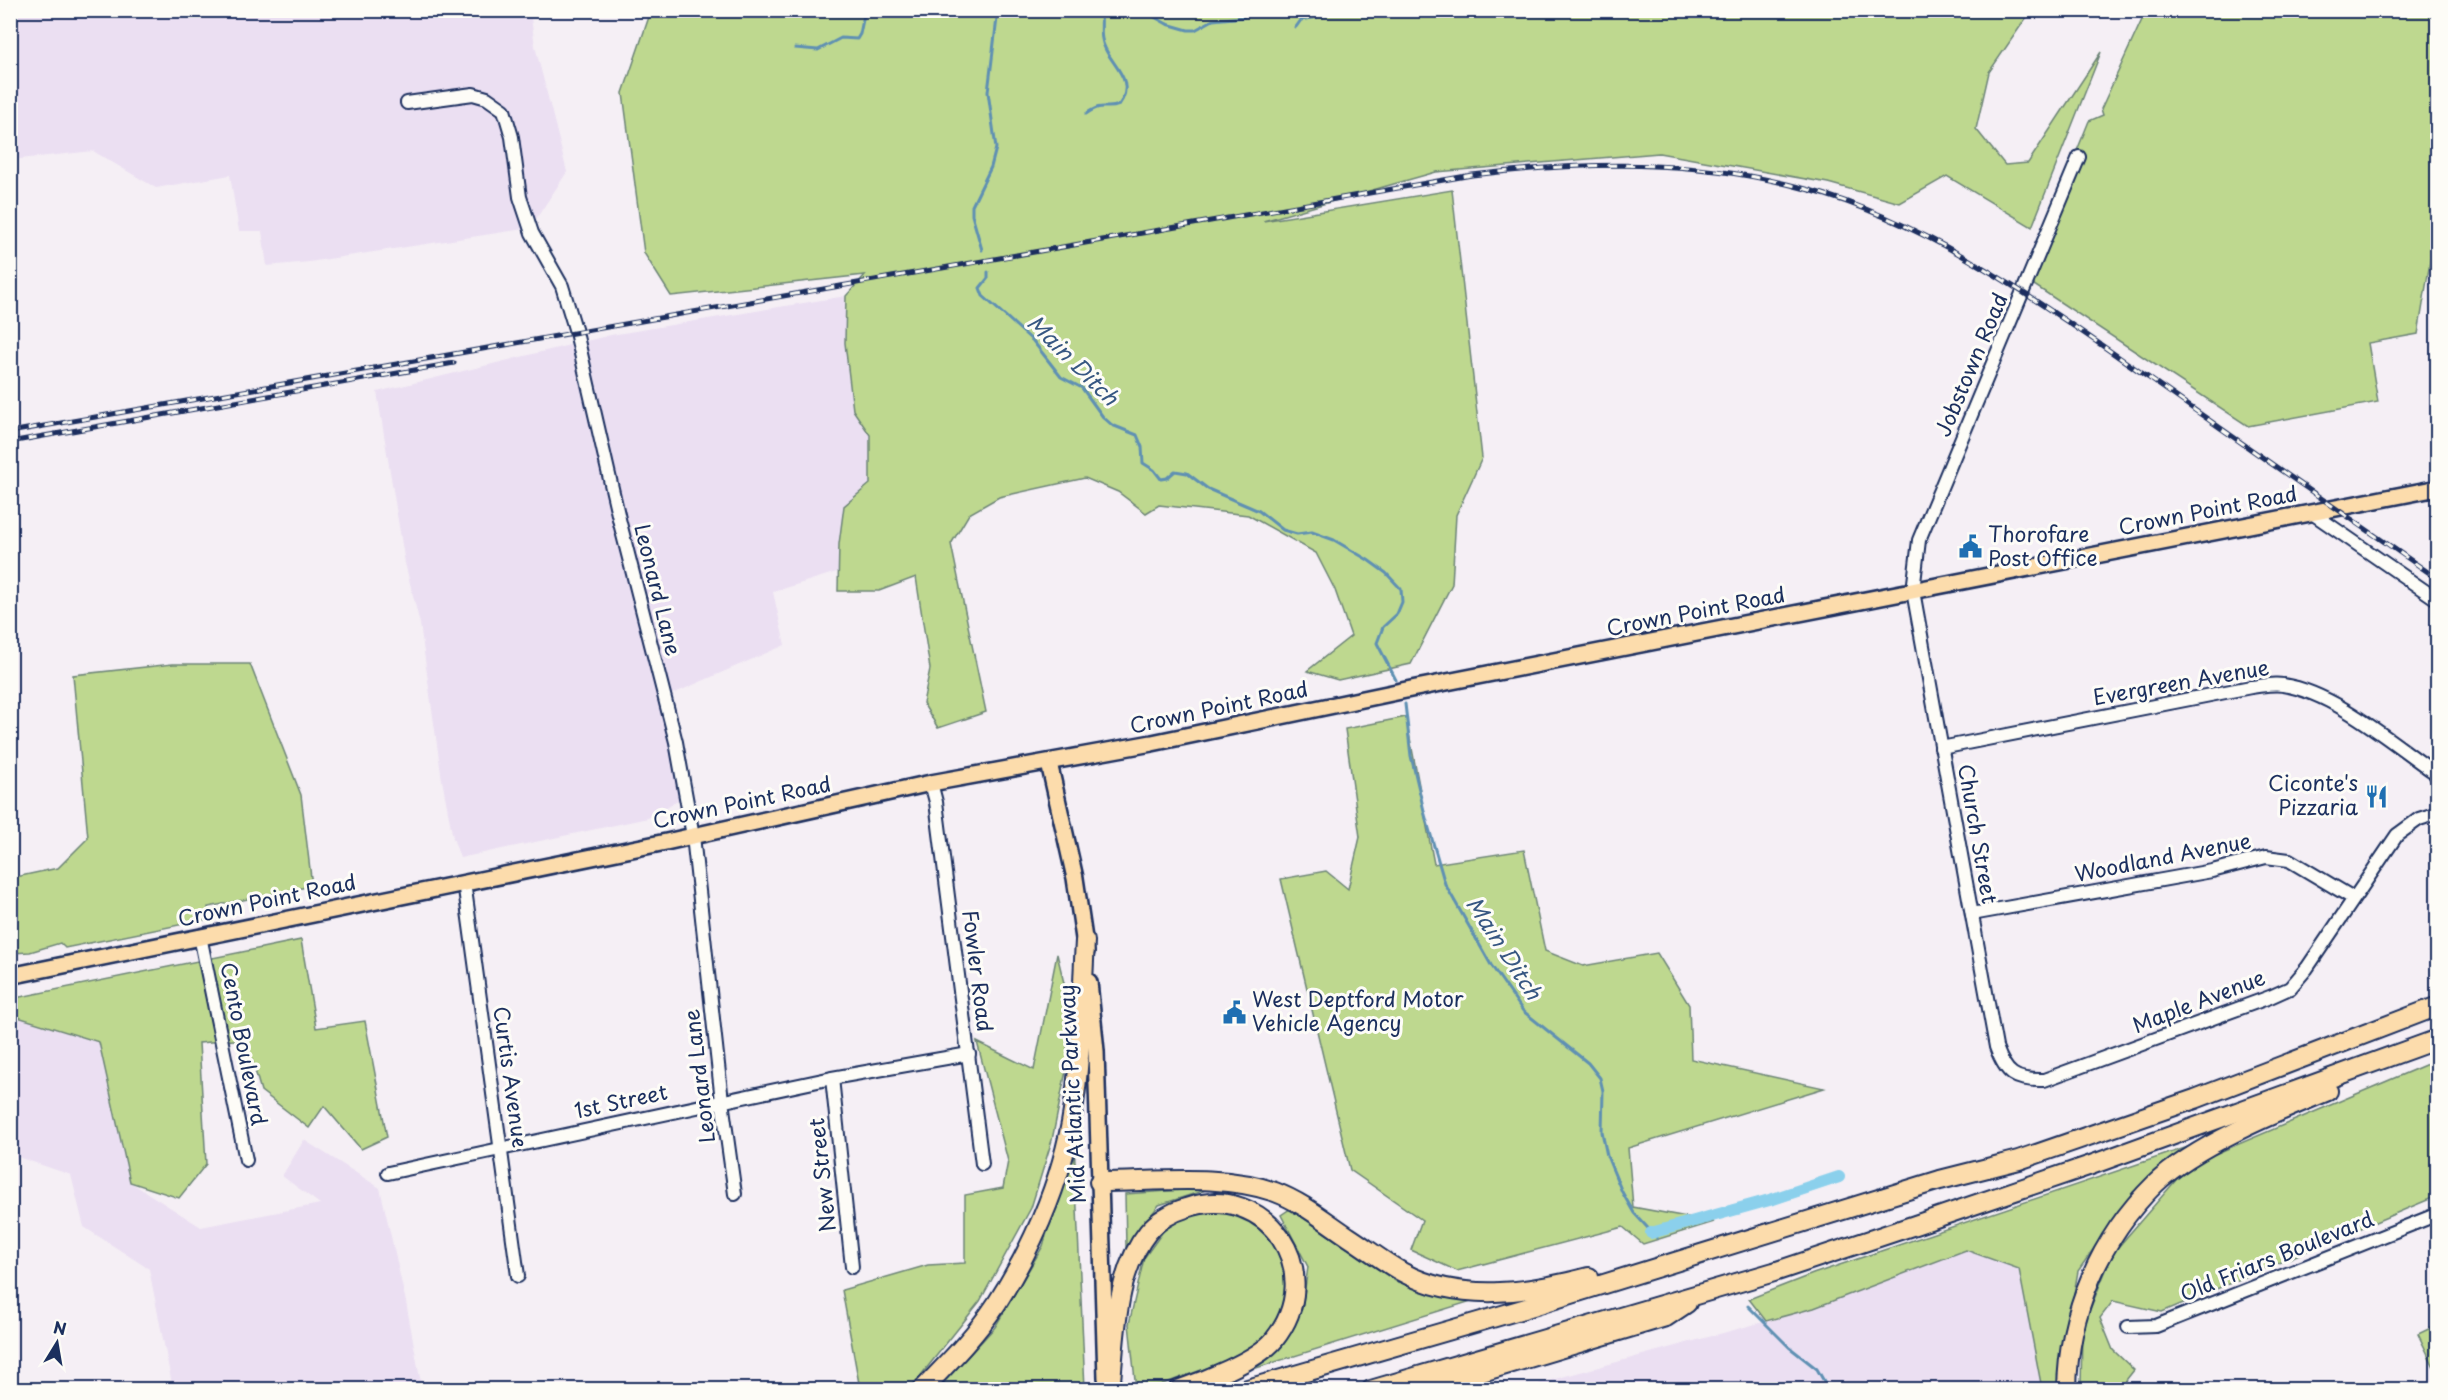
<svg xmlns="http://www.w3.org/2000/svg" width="2448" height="1400" viewBox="0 0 2448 1400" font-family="'Playpen Sans',sans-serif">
  <rect width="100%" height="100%" fill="#f5eff5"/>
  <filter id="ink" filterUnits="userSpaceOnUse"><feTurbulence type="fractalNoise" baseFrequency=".0167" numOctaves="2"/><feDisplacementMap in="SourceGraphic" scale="12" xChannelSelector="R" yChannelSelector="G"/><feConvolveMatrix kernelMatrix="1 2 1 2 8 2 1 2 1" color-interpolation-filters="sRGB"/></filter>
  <g filter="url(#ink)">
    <!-- built -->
    <g fill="#ebdff2">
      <path d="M10 11H530L535 46 567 172 530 228 309 262 267 266 262 231H239L230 175 156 188 93 151 11 160Z"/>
      <path d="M846 296 845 343 853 410 870 435V484L843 570 773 592 785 645 661 699 685 796 648 818 460 858 453 838 442 780 420 624 405 563 377 392 611 335Z"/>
      <path d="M11 1015 99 1042 130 1182 201 1227 320 1204 282 1176 304 1140 380 1188 406 1302 422 1389H173L149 1269 84 1227 71 1175 18 1157 11 1165Z"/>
      <path d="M1966 1250 2019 1269 2042 1389 1535 1390 1540 1383 1814 1308Z"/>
    </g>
    <!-- green -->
    <g fill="#bed88f" stroke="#6c8476" stroke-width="1.5">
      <path d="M651 11H2031L1989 72 1976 129 2005 165 2028 163 2101 52 2032 227 1947 176 1900 203 1828 183 1659 153 1436 172 1263 221 1452 190 1482 458 1456 515 1452 584 1411 664 1338 680 1307 671 1351 636 1335 590 1316 553 1248 515 1159 505 1146 513 1118 492 1085 478 999 497 969 514 951 544 986 712 938 728 923 703 930 669 916 577 879 591H838L839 544 844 506 870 484V435L853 410 845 343 846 296 865 275 671 296 644 253 623 93Z"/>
      <path d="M2146 11H2437V253L2431 256 2418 334 2368 343 2378 402 2248 426 2025 279 2089 121 2103 115 2101 109Z"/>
      <path d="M173 664H250L301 795 312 886 208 907 209 919 65 948 60 943 30 952 11 953V878L58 868 88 838 73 675Z"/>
      <path d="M1406 717 1434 864 1524 850 1545 951 1583 966 1657 953 1689 1005 1691 1059 1824 1088 1628 1148 1633 1207 1714 1222 1643 1244 1623 1227 1457 1271 1411 1250 1422 1220 1350 1170 1281 879 1326 871 1348 889 1360 837 1345 729Z"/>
      <path d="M301 940 316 1028 365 1021 387 1137 361 1149 324 1106 309 1128 261 1091 246 1039 199 1043 206 1164 179 1198 130 1182 99 1042 11 1015 10 999Z"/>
      <path d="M1057 954 1064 983 1068 1061 1052 1140 1031 1208 980 1301 910 1389H860L842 1290 928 1265 965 1263V1195L1003 1188 1008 1161 977 1042 1034 1070Z"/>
      <path d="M2437 1060V1196L2162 1312 2113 1301 2100 1318 2113 1350 2134 1370 2119 1389 2081 1390 2082 1329 2113 1253 2189 1165Z"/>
      <path d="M1074 1141 1085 1389 937 1390 995 1327 1043 1246Z"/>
      <path d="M2188 1147 2133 1192 2078 1271 2057 1389H2042L2019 1269 1966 1250 1814 1308 1766 1321 1749 1299 1813 1274Z"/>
      <path d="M1212 1188 1159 1205 1126 1247 1125 1194Z"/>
      <path d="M1216 1208 1246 1218 1275 1238 1290 1268 1283 1308 1267 1334 1240 1356 1160 1385 1136 1389 1129 1324 1144 1258 1169 1223Z"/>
      <path d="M1290 1209 1397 1282 1478 1299 1256 1368 1302 1309 1308 1267 1281 1215Z"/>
      <path d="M2437 1325V1373L2418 1334Z"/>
    </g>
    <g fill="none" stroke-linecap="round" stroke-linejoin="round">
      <!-- stream -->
      <g stroke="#5e90b3" stroke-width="3">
        <path d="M1142 10 1167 24 1188 30H1195L1213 20 1244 17"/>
        <path d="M1296 27 1301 20 1317 17 1321 10"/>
        <path d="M795 48 818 50 841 38 857 39 860 34 865 10"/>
        <path d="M1086 114C1104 101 1105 111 1119 105 1139 78 1105 62 1102 39 1100 30 1103 20 1100 10"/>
        <path d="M982 250 972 215V206L991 167 996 148 988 92 998 10"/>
        <path d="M988 272V278L980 288 983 296 1033 341 1061 377 1082 388 1103 417 1112 425 1137 435 1142 447 1143 463 1154 470 1161 479 1167 478 1175 471 1187 473 1208 489 1259 511 1283 530 1297 534 1312 532 1334 540 1368 560 1386 573 1401 589 1402 602 1397 614 1383 627 1377 643 1396 680"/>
        <path d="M1405 704 1411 756 1425 815 1445 884 1491 965 1523 1011 1588 1063 1600 1078 1603 1091 1602 1132 1607 1156 1622 1192 1634 1213 1657 1238"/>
        <path d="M1748 1306 1789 1347 1817 1369 1829 1390"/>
      </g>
      <!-- canal -->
      <path stroke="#8bd0ec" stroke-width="12" d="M1651 1233 1773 1199 1839 1177"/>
      <defs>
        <g id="minor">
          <path d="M407 103 473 94 487 98 504 110 512 137 520 197 532 233 562 286 576 332 620 523 676 742 693 836 722 1101 735 1194"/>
          <path d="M2079 157 1919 540 1913 591 1996 1047C2006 1074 2014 1081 2044 1080L2270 997 2290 988 2307 968 2397 835 2419 819 2438 813"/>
          <path d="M2312 513 2438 600"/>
          <path d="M1941 748 2251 687C2261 686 2273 683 2283 685 2335 693 2391 742 2434 772L2438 779"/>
          <path d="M931 783 936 802 982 1164"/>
          <path d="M464 882 518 1276"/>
          <path d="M1972 914 2212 871 2266 857 2289 860 2353 898"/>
          <path d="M200 936 246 1160"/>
          <path d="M832 1078 852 1267"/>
          <path d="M388 1173 832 1078 969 1054"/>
          <path d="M2128 1327 2156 1326 2438 1214"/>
        </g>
        <g id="major">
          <path d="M1049 763 1075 878 1086 952"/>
          <path d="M10 976 666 842 931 783 1152 743 1411 689 2438 488"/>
          <path d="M1089 982 1096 1051 1106 1378"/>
        </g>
        <g id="highway">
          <path d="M1099 1182C1155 1182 1222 1173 1275 1192 1302 1202 1325 1221 1349 1237 1366 1248 1384 1262 1402 1272 1459 1303 1529 1293 1589 1277"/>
          <path d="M922 1390C949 1362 976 1335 997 1303 1036 1242 1067 1169 1075 1096 1082 1045 1082 992 1085 941"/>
          <path d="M1110 1390C1116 1338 1114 1275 1148 1232 1157 1221 1172 1212 1186 1208 1268 1181 1328 1273 1274 1340 1258 1360 1202 1382 1178 1390"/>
          <path d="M1244 1390 1523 1309 1940 1180 2019 1160 2195 1099 2438 1006"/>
          <path d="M1371 1390 1774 1272 1915 1225 2091 1165 2438 1039"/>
          <path d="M1422 1390 1666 1317 1687 1303"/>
          <path d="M2067 1390C2068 1312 2100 1238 2155 1184 2194 1146 2277 1112 2328 1091"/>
        </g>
      </defs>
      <!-- minor casing -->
      <use href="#minor" stroke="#1b2f5e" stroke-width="16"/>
      <!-- major casing -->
      <use href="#major" stroke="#1b2f5e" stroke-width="20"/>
      <!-- highway casing -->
      <use href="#highway" stroke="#1b2f5e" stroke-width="22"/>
      <!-- minor -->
      <use href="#minor" stroke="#fdfcf7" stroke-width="12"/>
      <!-- major -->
      <use href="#major" stroke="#fcdcac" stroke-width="15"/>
      <!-- highway -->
      <use href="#highway" stroke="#fcdcac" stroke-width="18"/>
      <defs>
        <g id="rail">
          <path d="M10 432 1472 175C1584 162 1696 158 1806 189 1934 224 2044 306 2152 380 2247 447 2342 513 2438 579"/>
          <path d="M10 442 454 363"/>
        </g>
      </defs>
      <!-- rail casing -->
      <use href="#rail" stroke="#1b2f5e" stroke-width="5"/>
      <!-- rail -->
      <use href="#rail" stroke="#fdfcf7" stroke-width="3" stroke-dasharray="9" stroke-linecap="butt"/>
    </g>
  </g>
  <!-- icons -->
  <defs>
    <symbol id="civic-bare" viewBox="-9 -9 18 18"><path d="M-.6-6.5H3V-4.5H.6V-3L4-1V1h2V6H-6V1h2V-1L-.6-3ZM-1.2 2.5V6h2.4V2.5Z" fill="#1f6fb2" stroke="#fdfcf7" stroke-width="2.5" paint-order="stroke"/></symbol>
    <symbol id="restaurant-bare" viewBox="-9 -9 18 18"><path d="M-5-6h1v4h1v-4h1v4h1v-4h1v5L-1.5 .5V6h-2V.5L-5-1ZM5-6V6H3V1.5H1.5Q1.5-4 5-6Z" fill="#1f6fb2" stroke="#fdfcf7" stroke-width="2.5" paint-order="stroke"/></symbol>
  </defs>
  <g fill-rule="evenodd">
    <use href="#civic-bare" x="1954" y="530" width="33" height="33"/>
    <use href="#restaurant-bare" x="2360" y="780" width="33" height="33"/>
    <use href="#civic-bare" x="1218" y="996" width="33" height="33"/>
  </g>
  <g text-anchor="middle" stroke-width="6" stroke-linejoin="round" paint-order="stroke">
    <!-- street labels -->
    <g font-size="21" fill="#1b2f5e" stroke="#fdfcf7">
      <text transform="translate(1972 365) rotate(-67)" y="7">Jobstown Road</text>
      <text transform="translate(2208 511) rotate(-11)" y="7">Crown Point Road</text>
      <text transform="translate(657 590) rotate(76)" y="7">Leonard Lane</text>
      <text transform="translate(1696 612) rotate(-11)" y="7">Crown Point Road</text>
      <text transform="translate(2181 683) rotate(-10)" y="7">Evergreen Avenue</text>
      <text transform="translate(1219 708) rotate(-12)" y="7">Crown Point Road</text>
      <text transform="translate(742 803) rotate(-12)" y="7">Crown Point Road</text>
      <text transform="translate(1977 834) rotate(80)" y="7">Church Street</text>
      <text transform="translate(2163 858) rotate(-11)" y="7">Woodland Avenue</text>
      <text transform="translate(267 901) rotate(-12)" y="7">Crown Point Road</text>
      <text transform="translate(977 971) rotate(83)" y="7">Fowler Road</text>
      <text transform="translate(2199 1002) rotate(-21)" y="7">Maple Avenue</text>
      <text transform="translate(243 1044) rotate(79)" y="7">Cento Boulevard</text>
      <text transform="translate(700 1076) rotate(-97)" y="7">Leonard Lane</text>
      <text transform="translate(510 1077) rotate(82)" y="7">Curtis Avenue</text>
      <text transform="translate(1073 1094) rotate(-93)" y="7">Mid Atlantic Parkway</text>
      <text transform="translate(621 1102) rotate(-12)" y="7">1st Street</text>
      <text transform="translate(823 1175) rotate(-96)" y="7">New Street</text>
      <text transform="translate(2277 1257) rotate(-22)" y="7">Old Friars Boulevard</text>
    </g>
    <!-- poi labels -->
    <g font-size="21" fill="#1b2f5e" stroke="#fdfcf7" text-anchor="start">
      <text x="1988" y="542">Thorofare<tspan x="1988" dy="24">Post Office</tspan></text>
      <text x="2358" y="791" text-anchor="end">Ciconte's<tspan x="2358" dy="24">Pizzaria</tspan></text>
      <text x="1252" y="1007">West Deptford Motor<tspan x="1252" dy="24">Vehicle Agency</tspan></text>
    </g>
    <!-- water labels -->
    <g font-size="22" font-style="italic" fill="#375782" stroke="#fdfcf7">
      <text transform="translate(1073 360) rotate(45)" y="8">Main Ditch</text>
      <text transform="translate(1504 948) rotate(57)" y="8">Main Ditch</text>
    </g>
  </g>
  <!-- margin -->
  <rect width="2448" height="1400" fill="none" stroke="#fdfcf7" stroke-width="36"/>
  <rect x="18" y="18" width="2412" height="1364" fill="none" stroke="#1b2f5e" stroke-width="2" filter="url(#ink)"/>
  <!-- north arrow -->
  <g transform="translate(57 1343) rotate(11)" stroke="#fdfcf7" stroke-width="4.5" paint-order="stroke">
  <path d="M0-4.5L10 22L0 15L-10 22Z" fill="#1b2f5e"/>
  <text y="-9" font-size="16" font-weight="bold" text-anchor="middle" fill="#1b2f5e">N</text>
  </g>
</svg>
